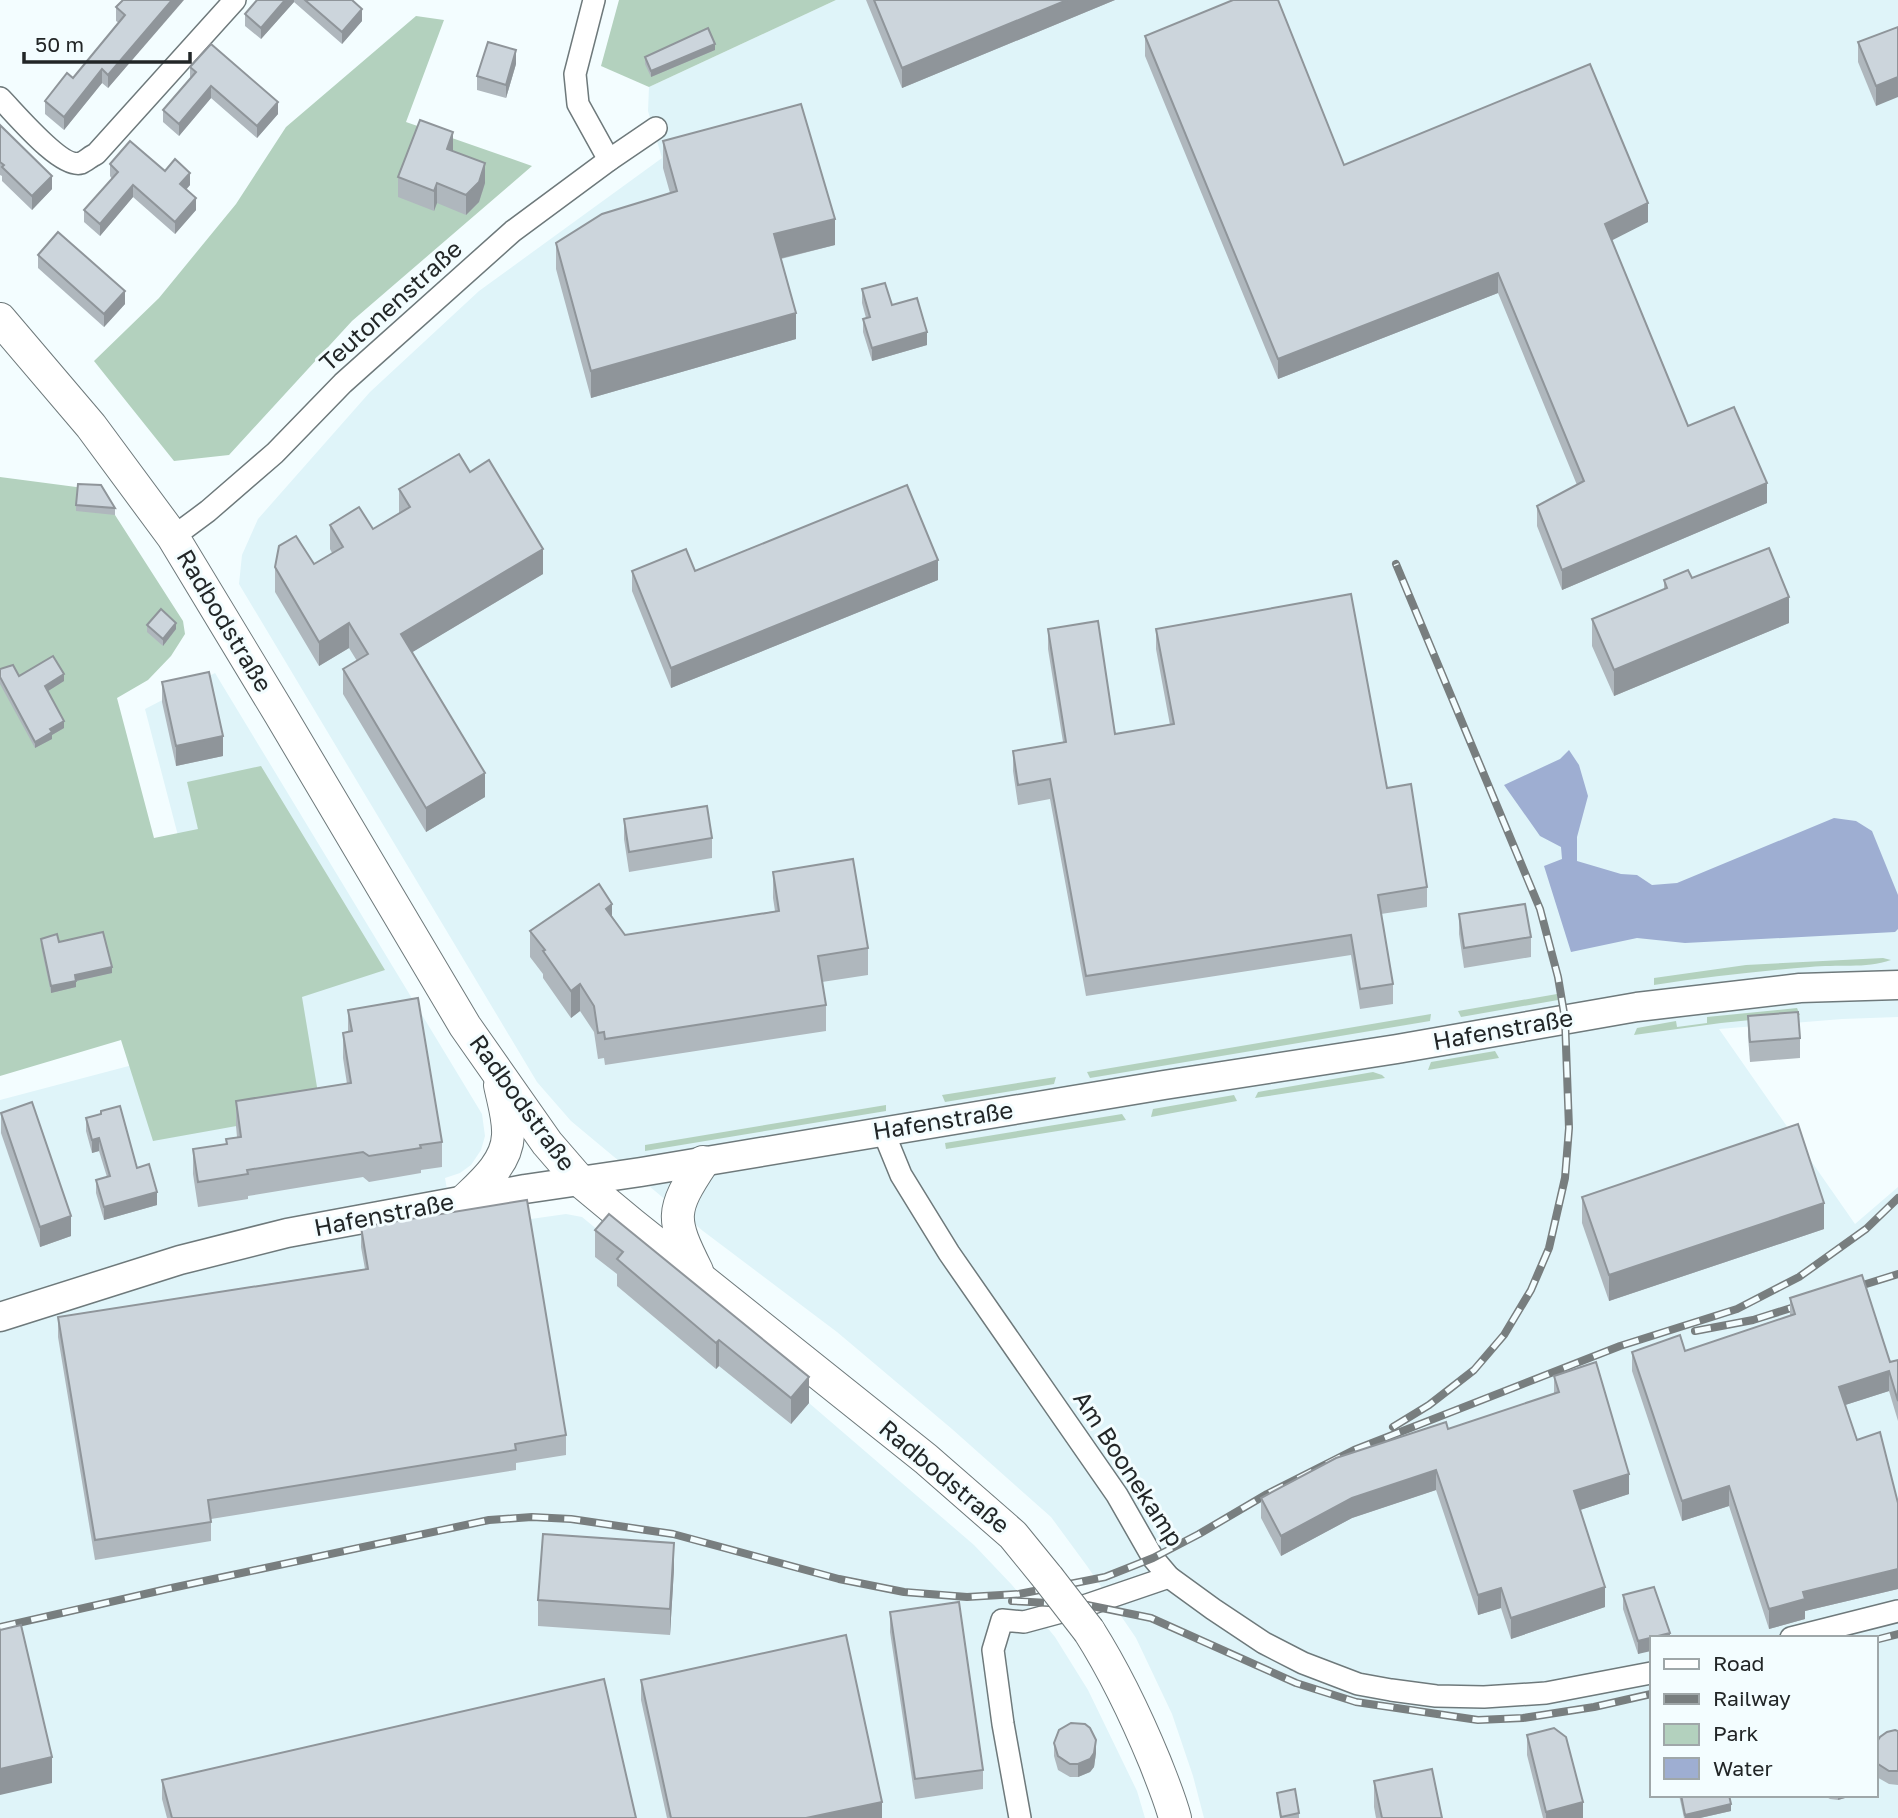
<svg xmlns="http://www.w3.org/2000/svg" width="1898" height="1818" viewBox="0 0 1898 1818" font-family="'Golos Text',sans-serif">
  <rect width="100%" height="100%" fill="#f3fdff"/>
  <!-- built -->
  <g fill="#dff4f9" fill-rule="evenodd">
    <path d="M836 0H1898V1017L1842 1019 1719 1029 1855 1224 1898 1187V1818H1204L1193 1776 1172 1714 1136 1638 1087 1566 1051 1517 952 1429 837 1332 703 1231 571 1121 537 1082 239 584 242 555 258 519 370 392 479 291 662 158 648 111 649 87ZM1651 1638H1875V1795H1651Z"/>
    <path d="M215 673 482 1114 485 1136 481 1150 471 1165 460 1173 445 1178 454 1230 566 1214 582 1217 809 1403 974 1545 1012 1585 1055 1637 1088 1690 1137 1791 1145 1818H0V1100L231 1039 145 709Z"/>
  </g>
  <!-- green -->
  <g fill="#b3d1be">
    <path d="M619 0H836L649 87 601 66Z"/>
    <path d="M416 16 444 20 406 122 532 166 352 321 229 455 174 461 94 361 159 298 236 204 286 127Z"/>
    <path d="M0 477 99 490 183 621 185 634 171 656 148 680 117 698 154 838 198 829 187 782 261 766 385 970 302 997 321 1111 153 1141 121 1040 0 1076Z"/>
    <path d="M1883 958 1891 960C1865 969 1837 964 1810 967 1758 971 1706 977 1654 985V978L1746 965Z"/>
    <path d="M1557 994 1558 1000 1461 1017 1458 1011Z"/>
    <path d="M1797 1008 1800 1015 1721 1023 1634 1035 1637 1028 1676 1021 1677 1027 1707 1023V1017Z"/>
    <path d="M1431 1014 1430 1021 1090 1078 1087 1072Z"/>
    <path d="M1495 1051 1499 1058 1428 1070 1431 1062Z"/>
    <path d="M1373 1072 1382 1075 1385 1078 1255 1098 1258 1092Z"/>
    <path d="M1056 1077 1054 1084 945 1102 942 1095Z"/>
    <path d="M1234 1095 1237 1101 1151 1117 1153 1109Z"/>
    <path d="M886 1105V1111L645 1151V1145Z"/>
    <path d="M1122 1114 1126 1120 946 1149 945 1143Z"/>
  </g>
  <!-- water -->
  <path fill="#9eaed2" d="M1569 750 1579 765 1588 796 1577 837V861L1621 874 1637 875 1652 885 1677 883 1834 818 1856 821 1872 831 1898 895V929L1895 932 1685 943 1637 938 1571 952 1544 866 1562 859 1561 847 1540 836 1504 785 1560 759Z"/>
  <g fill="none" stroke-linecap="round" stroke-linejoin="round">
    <defs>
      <g id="minor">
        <path d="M594 0 575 74 578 104 609 160"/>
        <path d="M0 98C15 113 61 169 81 163 86 161 91 156 96 154L235 0"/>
        <path d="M173 537 208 511 275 453 343 383 513 231 609 160 656 128"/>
        <path d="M883 1131 901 1175 949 1253 1117 1495 1153 1558 1169 1577 1213 1609 1264 1643 1303 1663 1358 1684 1391 1690 1436 1696 1484 1697 1546 1693 1651 1673"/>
        <path d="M1791 1638 1898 1611"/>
        <path d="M1020 1818 1003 1724 993 1650 1002 1620 1024 1622 1087 1605 1169 1577"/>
      </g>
      <path id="tertiary" d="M0 1317 180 1260 287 1233 525 1189 641 1172 1164 1085 1397 1049 1637 1007 1800 988 1898 985"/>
      <g id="secondary">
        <path d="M0 319 91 426 173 537 280 714 465 1026 547 1143 579 1180 632 1224 926 1459 1013 1535 1048 1578"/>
        <path d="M466 1199C484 1182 507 1162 508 1135 509 1119 503 1100 500 1085"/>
        <path d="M697 1271C671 1219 670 1211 703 1162"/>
        <path d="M1089 1631C1115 1672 1136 1716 1155 1762 1162 1780 1170 1799 1175 1818"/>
      </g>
    </defs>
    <!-- minor casing -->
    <use href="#minor" stroke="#6e797b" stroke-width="24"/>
    <!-- tertiary casing -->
    <use href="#tertiary" stroke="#6e797b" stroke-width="31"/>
    <!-- secondary casing -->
    <use href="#secondary" stroke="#6e797b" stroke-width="34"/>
    <!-- minor -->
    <use href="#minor" stroke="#fff" stroke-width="21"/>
    <!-- tertiary -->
    <use href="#tertiary" stroke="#fff" stroke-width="28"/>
    <!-- secondary -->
    <use href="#secondary" stroke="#fff" stroke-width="32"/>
    <defs>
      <g id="rail">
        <path d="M1847 1290 1898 1274"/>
        <path d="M1695 1331 1753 1320 1807 1303"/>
        <path d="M1393 1427 1429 1405 1474 1370 1504 1335 1531 1290 1549 1248 1565 1178 1569 1128 1565 1019 1558 977 1540 909 1396 564"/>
        <path d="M1012 1601 1087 1605 1151 1618 1296 1683 1356 1702 1478 1720 1523 1718 1594 1707 1651 1694"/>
        <path d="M0 1627 167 1589 489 1520 532 1517 571 1519 673 1534 839 1579 904 1592 967 1597 1019 1594 1105 1577 1153 1558 1199 1534 1267 1494 1354 1450 1620 1346 1737 1309 1799 1277 1866 1229 1898 1198"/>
        <path d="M1875 1640 1898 1634"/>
      </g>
    </defs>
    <!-- rail casing -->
    <use href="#rail" stroke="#787e7f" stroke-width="8"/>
    <!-- rail -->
    <use href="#rail" stroke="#f3fdff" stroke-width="5" stroke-dasharray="16" stroke-linecap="butt"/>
    <defs>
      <path id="secondary-bridge" d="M1048 1578 1089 1631"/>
    </defs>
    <!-- secondary-bridge casing -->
    <use href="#secondary-bridge" stroke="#6e797b" stroke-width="34" stroke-linecap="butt"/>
    <!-- secondary-bridge -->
    <use href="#secondary-bridge" stroke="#fff" stroke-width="32"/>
  </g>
  <!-- wall -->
  <g fill="#afb7bd">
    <path d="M257 0H352L362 21 342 44 294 2 261 39 245 26V14Z"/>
    <path d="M866 0H1115L902 88Z"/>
    <path d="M116 7 169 16 108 88 102 83 64 130 45 114V101L73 78 119 23 116 21Z"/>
    <path d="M1898 27 1876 106 1858 62V42Z"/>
    <path d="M1145 36 1344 165 1648 222 1611 240 1688 426 1767 503 1562 590 1537 526V506L1577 485 1498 293 1278 379 1145 56Z"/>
    <path d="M715 50 651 77 645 64V57Z"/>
    <path d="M516 64 506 98 477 90V76Z"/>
    <path d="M190 67 278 114 257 138 211 98 179 136 163 122V110L190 78Z"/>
    <path d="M0 125 52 189 32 210 2 181V176L0 175Z"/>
    <path d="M663 141 835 245 781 259 796 339 591 398 556 269V243L670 193 663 168Z"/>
    <path d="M453 151 485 183 479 202 466 215 437 203 434 211 398 197V177Z"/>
    <path d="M110 164 165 171 190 185 186 190 196 210 175 234 133 197 100 236 84 222V210L112 179 110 176Z"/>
    <path d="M38 255 125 304 104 327 38 268Z"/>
    <path d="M862 289 892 305 927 345 872 361 863 332V319L866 318 862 303Z"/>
    <path d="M470 472 543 574 412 652 485 797 426 832 343 694V669L357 661 349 648 319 666 275 592V567L314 564 332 553 330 549V525L373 529 399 513V489Z"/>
    <path d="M76 505 115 508V515L76 511Z"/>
    <path d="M632 571H695L938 580 671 688 632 591Z"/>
    <path d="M1664 580 1789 623 1614 696 1592 646V619L1664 590Z"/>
    <path d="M147 625 176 629 163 646 147 632Z"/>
    <path d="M1048 629 1115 734 1170 725 1156 649V629L1387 788 1427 887V907L1381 914 1393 984V1004L1360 1009 1351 955 1086 996 1050 799 1018 805 1013 771V751L1063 742 1048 649Z"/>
    <path d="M0 669 19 676 64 681 48 691 64 728 52 735V739L35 748 0 684Z"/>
    <path d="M162 682 223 756 176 766 162 702Z"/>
    <path d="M624 819 712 838V858L629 872 624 839Z"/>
    <path d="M773 872 868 948V975L822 982 826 1005V1031L605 1065 604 1058 598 1059 594 1032 580 1011 571 1018 543 978V974L530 957V931L612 916 625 935 775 911 773 898Z"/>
    <path d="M1459 914 1531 937V957L1464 968 1459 934Z"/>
    <path d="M41 939 59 942 112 973 76 981V987L51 993 41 946Z"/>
    <path d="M348 1010 442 1142V1167L421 1170V1173L369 1182 363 1177 248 1196V1199L198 1207 193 1174V1149L226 1144V1139L237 1137 236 1126V1101L347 1084 343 1058V1033L348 1031Z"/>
    <path d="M1748 1016 1800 1038V1058L1750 1062 1748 1036Z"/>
    <path d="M1 1113 71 1236 40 1247 1 1133Z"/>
    <path d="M86 1118 137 1168 157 1205 104 1220 96 1193V1180L107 1177 99 1151 92 1153 86 1131Z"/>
    <path d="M1582 1197 1824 1229 1609 1301 1582 1223Z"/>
    <path d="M361 1227 566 1435V1455L516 1463V1470L211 1519V1541L95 1560 58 1337V1317L365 1269 361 1247Z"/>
    <path d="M595 1230 809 1403 791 1424 719 1366 716 1369 617 1286V1274L595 1257Z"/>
    <path d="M1790 1298 1890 1362 1898 1360V1421L1889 1391 1845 1405 1857 1440 1898 1503V1589L1805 1611V1619L1769 1629 1729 1506 1682 1521 1632 1371V1352L1685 1351 1790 1316Z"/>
    <path d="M1554 1376 1629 1494 1580 1510 1605 1607 1511 1639 1501 1608 1478 1615 1436 1490 1352 1518 1281 1556 1261 1518V1498L1448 1429 1554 1394Z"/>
    <path d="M674 1569 670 1635 538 1626V1600Z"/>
    <path d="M1623 1595 1670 1638 1638 1654 1623 1609Z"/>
    <path d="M890 1612 983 1770V1789L915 1799 890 1632Z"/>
    <path d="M641 1680 882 1818H667L641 1700Z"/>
    <path d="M1898 1731V1785L1889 1784 1875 1776V1745Z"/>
    <path d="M1527 1735 1583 1818H1543L1527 1755Z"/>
    <path d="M1054 1743 1096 1753 1094 1767 1090 1772 1078 1777H1070L1058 1770 1054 1756Z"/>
    <path d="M162 1780 636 1818H167L162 1799Z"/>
    <path d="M1374 1781 1442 1818H1376L1374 1807Z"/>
    <path d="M1277 1793 1299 1813V1818H1280L1277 1799Z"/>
    <path d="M1679 1795H1729L1731 1811 1700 1818H1684Z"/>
    <path d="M1823 1795H1850L1845 1798 1838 1800 1830 1799Z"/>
  </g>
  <!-- shaded-wall -->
  <g fill="#8f959a">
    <path d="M172 0H184L108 88V75Z"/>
    <path d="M285 0H294V2L261 39V28Z"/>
    <path d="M1067 0H1115L902 88V68Z"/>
    <path d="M362 9V21L342 44V32Z"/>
    <path d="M715 44V50L651 77V71Z"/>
    <path d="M516 50V64L506 98V85Z"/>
    <path d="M102 69V83L64 130V117Z"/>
    <path d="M1898 77V97L1876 106V86Z"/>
    <path d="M211 86V98L179 136V124Z"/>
    <path d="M278 102V114L257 138V126Z"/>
    <path d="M453 132V152L447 149Z"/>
    <path d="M485 163V183L479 202 466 215V195Z"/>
    <path d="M190 173V185L180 196V184Z"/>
    <path d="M52 176V189L32 210V196Z"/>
    <path d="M437 183V203L434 211V191Z"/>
    <path d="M133 185V197L100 236V224Z"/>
    <path d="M196 198V210L175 234V222Z"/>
    <path d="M1648 203V222L1605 244V224Z"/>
    <path d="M835 219V245L774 260V234Z"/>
    <path d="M1498 273V293L1278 379V359Z"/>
    <path d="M125 291V304L104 327V314Z"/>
    <path d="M796 313V339L591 398V371Z"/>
    <path d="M927 332V345L872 361V348Z"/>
    <path d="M1767 483V503L1562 590V570Z"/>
    <path d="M543 549V574L401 659V634Z"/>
    <path d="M938 560V580L671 688V668Z"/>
    <path d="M1789 597V623L1614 696V670Z"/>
    <path d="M176 623V629L163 646V639Z"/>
    <path d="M349 623V648L319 666V642Z"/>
    <path d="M64 674V681L45 693V686Z"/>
    <path d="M64 721V728L52 735V739L35 748V742L50 729Z"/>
    <path d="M223 736V756L176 766V746Z"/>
    <path d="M485 773V797L426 832V808Z"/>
    <path d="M612 904V931L606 909Z"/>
    <path d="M112 967V973L76 981V987L51 993V986L75 975Z"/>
    <path d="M580 984V1011L571 1018V991Z"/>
    <path d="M99 1138V1151L92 1153V1140Z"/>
    <path d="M157 1192V1205L104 1220V1207Z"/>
    <path d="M1824 1203V1229L1609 1301V1275Z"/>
    <path d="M71 1216V1236L40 1247V1227Z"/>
    <path d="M719 1340V1366L716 1369V1343Z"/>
    <path d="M1889 1371V1391L1839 1407V1387Z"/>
    <path d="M809 1377V1403L791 1424V1398Z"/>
    <path d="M1436 1470V1490L1352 1518 1281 1556V1536L1352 1498Z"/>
    <path d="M1629 1474V1494L1574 1512V1491Z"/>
    <path d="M1729 1486V1506L1682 1521V1501Z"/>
    <path d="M674 1543V1569L670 1635V1609Z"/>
    <path d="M1898 1569V1589L1805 1611V1619L1769 1629V1609L1803 1592Z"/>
    <path d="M1605 1587V1607L1511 1639V1618Z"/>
    <path d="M1501 1588V1608L1478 1615V1595Z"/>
    <path d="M1670 1633V1638H1651V1651L1638 1654V1641Z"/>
    <path d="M1096 1740V1753L1094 1767 1090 1772 1078 1777V1764Z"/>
    <path d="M52 1757V1783L0 1795V1769Z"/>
    <path d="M1838 1795H1850L1845 1798 1838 1800Z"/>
    <path d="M882 1802V1818H806Z"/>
    <path d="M1583 1802V1818H1546V1812Z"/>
    <path d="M1731 1804V1811L1700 1818H1685V1815Z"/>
  </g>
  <!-- building -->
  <g fill="#ccd5dc" stroke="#8f959a" stroke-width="2">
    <path d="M123 0H172L108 75 102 69 64 117 45 101 67 73 73 78 125 15 116 7Z"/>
    <path d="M257 0H285L261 28 245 14Z"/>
    <path d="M305 0H352L362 9 342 32Z"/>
    <path d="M874 0H1067L902 68Z"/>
    <path d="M1233 0H1278L1344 165 1590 64 1648 203 1605 224 1688 426 1734 407 1767 483 1562 570 1537 506 1584 481 1498 273 1278 359 1145 36Z"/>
    <path d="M1898 27V77L1876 86 1858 42Z"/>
    <path d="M708 28 715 44 651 71 645 57Z"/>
    <path d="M488 42 516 50 506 85 477 76Z"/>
    <path d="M211 44 278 102 257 126 211 86 179 124 163 110 196 72 190 67Z"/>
    <path d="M801 104 835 219 774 234 796 313 591 371 556 243 602 214 677 191 663 141Z"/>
    <path d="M420 120 453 132 447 149 485 163 479 182 466 195 437 183 434 191 398 177Z"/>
    <path d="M0 125 52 176 32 196 2 167 4 165 0 162Z"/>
    <path d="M130 141 165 171 175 159 190 173 180 184 196 198 175 222 133 185 100 224 84 210 118 172 110 164Z"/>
    <path d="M58 232 125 291 104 314 38 255Z"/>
    <path d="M885 283 892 305 917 298 927 332 872 348 863 319 870 317 862 289Z"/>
    <path d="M459 454 470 472 489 460 543 549 401 634 485 773 426 808 343 669 368 654 349 623 319 642 275 567 279 546 296 536 314 564 343 547 330 525 359 507 373 529 410 507 399 489Z"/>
    <path d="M78 484 101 485 115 508 76 505Z"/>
    <path d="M907 485 938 560 671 668 632 571 686 549 695 571Z"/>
    <path d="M1769 548 1789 597 1614 670 1592 619 1667 588 1664 580 1688 570 1692 578Z"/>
    <path d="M1351 594 1387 788 1411 784 1427 887 1378 895 1393 984 1360 989 1351 935 1086 976 1050 779 1018 785 1013 751 1066 742 1048 629 1098 621 1115 734 1174 724 1156 629Z"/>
    <path d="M161 609 176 623 163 639 147 625Z"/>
    <path d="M53 656 64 674 45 686 64 721 50 729 52 732 35 742 0 677V669L13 665 19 676Z"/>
    <path d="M209 672 223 736 176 746 162 682Z"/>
    <path d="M707 806 712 838 629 852 624 819Z"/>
    <path d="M853 859 868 948 818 956 826 1005 605 1039 604 1032 598 1033 594 1006 580 984 571 991 543 951 545 950 530 931 599 884 612 904 606 909 625 935 779 911 773 872Z"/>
    <path d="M1525 904 1531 937 1464 948 1459 914Z"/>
    <path d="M103 932 112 967 75 975 76 981 51 986 41 939 57 934 59 942Z"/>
    <path d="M418 998 442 1142 420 1145 421 1148 369 1156 363 1152 247 1170 248 1174 198 1182 193 1149 227 1144 226 1139 241 1137 236 1101 351 1083 343 1033 352 1031 348 1010Z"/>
    <path d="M1798 1012 1800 1038 1750 1042 1748 1016Z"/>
    <path d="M32 1102 71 1216 40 1227 1 1113Z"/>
    <path d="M120 1106 137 1168 149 1164 157 1192 104 1207 96 1180 110 1176 99 1138 92 1140 86 1118 101 1114V1111Z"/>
    <path d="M1798 1124 1824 1203 1609 1275 1582 1197Z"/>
    <path d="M527 1200 566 1435 515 1444 516 1450 208 1500 211 1522 95 1540 58 1317 368 1269 361 1227Z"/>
    <path d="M609 1214 809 1377 791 1398 719 1340 716 1343 617 1259 623 1252 595 1230Z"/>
    <path d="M1862 1275 1890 1362 1898 1360V1401L1889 1371 1839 1387 1857 1440 1880 1432 1898 1503V1569L1803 1592 1805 1599 1769 1609 1729 1486 1682 1501 1632 1352 1680 1335 1685 1351 1795 1314 1790 1298Z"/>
    <path d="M1596 1362 1629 1474 1574 1491 1605 1587 1511 1618 1501 1588 1478 1595 1436 1470 1352 1498 1281 1536 1261 1498 1336 1458 1446 1422 1448 1429 1559 1392 1554 1376Z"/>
    <path d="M543 1534 674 1543 670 1609 538 1600Z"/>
    <path d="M1654 1587 1670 1633 1638 1641 1623 1595Z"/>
    <path d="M959 1602 983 1770 915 1779 890 1612Z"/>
    <path d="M21 1625 52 1757 0 1769V1630Z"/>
    <path d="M846 1635 882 1802 806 1818H671L641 1680Z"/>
    <path d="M604 1679 636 1818H172L162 1780Z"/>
    <path d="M1071 1723 1085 1724 1090 1728 1096 1740 1094 1753 1090 1759 1078 1764H1070L1058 1756 1054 1743 1059 1730Z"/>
    <path d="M1554 1728 1566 1737 1583 1802 1546 1812 1527 1735Z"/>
    <path d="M1895 1730 1898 1731V1771H1889L1875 1762V1745L1880 1737 1887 1732Z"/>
    <path d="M1432 1769 1442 1818H1382L1374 1781Z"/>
    <path d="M1295 1789 1299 1813 1281 1817 1277 1793Z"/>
    <path d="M1681 1795H1729L1731 1804 1685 1815Z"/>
  </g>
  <g text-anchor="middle" stroke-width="6" stroke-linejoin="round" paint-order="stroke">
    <!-- street labels -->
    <g font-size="24" fill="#222627" stroke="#f3fdff">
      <text transform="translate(391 306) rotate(-42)" y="8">Teutonenstraße</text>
      <text transform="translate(224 621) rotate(59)" y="8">Radbodstraße</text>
      <text transform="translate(1503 1030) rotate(-10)" y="8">Hafenstraße</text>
      <text transform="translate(522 1103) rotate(54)" y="8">Radbodstraße</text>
      <text transform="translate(943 1121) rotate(-9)" y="8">Hafenstraße</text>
      <text transform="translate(384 1215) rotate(-11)" y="8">Hafenstraße</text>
      <text transform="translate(1128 1469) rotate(57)" y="8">Am Boonekamp</text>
      <text transform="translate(944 1477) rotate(40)" y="8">Radbodstraße</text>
    </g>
  </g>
  <!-- legend -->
  <rect x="1650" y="1636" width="228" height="161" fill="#f3fdff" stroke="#9fa7a9" stroke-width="2"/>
  <rect x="1664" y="1659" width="35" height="10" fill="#ffffff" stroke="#9fa7a9" stroke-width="2"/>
  <text x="1713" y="1671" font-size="21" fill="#222627">Road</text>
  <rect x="1664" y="1694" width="35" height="10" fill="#787e7f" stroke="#9fa7a9" stroke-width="2"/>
  <text x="1713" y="1706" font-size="21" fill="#222627">Railway</text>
  <rect x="1664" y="1724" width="35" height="21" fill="#b3d1be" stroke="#9fa7a9" stroke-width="2"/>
  <text x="1713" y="1741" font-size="21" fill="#222627">Park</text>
  <rect x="1664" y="1758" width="35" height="21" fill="#9eaed2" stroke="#9fa7a9" stroke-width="2"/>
  <text x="1713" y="1776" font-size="21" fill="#222627">Water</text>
  <!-- scale -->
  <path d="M24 52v10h166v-10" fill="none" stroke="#222627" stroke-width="3.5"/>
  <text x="35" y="52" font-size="21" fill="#222627" stroke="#f3fdff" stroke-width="5" paint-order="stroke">50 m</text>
</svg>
